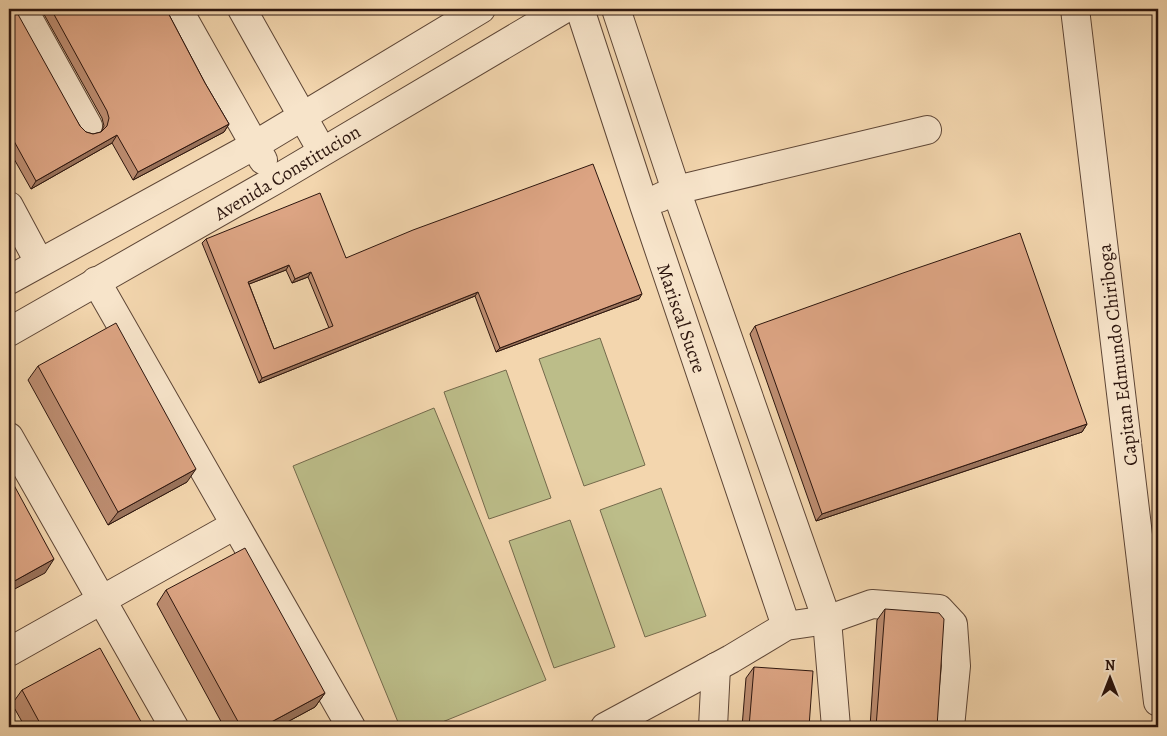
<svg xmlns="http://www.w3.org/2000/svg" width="1167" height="736" viewBox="0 0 1167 736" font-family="Alegreya,serif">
  <rect width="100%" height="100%" fill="#f3d6ae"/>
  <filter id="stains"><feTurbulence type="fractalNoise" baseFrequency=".004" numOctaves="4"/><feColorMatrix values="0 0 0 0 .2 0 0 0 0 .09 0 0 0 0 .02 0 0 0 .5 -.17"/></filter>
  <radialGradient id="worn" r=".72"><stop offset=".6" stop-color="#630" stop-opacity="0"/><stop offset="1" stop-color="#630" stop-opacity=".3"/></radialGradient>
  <!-- green -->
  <g fill="#bcbd89" stroke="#746a4c">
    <path d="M600 338 645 465 584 486 539 359Z"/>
    <path d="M506 370 551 498 489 519 444 392Z"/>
    <path d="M434 408 546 680 430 727H400L293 466Z"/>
    <path d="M661 488 706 616 645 637 600 510Z"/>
    <path d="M570 520 615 647 554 668 509 541Z"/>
  </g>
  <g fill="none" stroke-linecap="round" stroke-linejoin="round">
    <defs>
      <g id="minor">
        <path d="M23 9 88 126"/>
        <path d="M178 9 263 160"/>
        <path d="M242 9 322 151"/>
        <path d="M580 9 644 205 786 626"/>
        <path d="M616 9 676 190 827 620 836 727"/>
        <path d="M1075 9 1158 702"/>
        <path d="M659 198 676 190 927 130"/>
        <path d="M9 206 39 262"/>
        <path d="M9 280 255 145 481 9"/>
        <path d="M96 281 351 727"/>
        <path d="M9 332 275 180 564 9"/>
        <path d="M9 437 174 727"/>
        <path d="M9 652 235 525"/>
        <path d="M605 727 731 659 786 626 827 620 872 604 939 609 953 624 956 666 950 727"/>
        <path d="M713 727 716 667"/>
      </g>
    </defs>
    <!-- minor casing -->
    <use href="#minor" stroke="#5e4636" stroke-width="30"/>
    <!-- minor -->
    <use href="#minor" stroke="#f7e4ca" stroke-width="28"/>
  </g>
  <!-- wall -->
  <g fill="#bd8d71" stroke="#2d160e" fill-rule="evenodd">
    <path d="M9 9 80 126 86 132 93 134 101 132 104 126 102 118 41 9H166L205 83 229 124 224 132 133 180 112 143 31 189 9 150Z"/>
    <path d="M206 239 346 258 639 299 496 352 475 296 259 383 202 243ZM286 270 292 283 308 277 329 328 274 349 249 284Z"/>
    <path d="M755 326 1087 424 1082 432 816 521 750 334Z"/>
    <path d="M38 366 187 482 108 525 28 380Z"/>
    <path d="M166 590 325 693 315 707 278 727H224L157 604Z"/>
    <path d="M885 609 937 727H870L877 620Z"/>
    <path d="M754 667 809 727H742L746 678Z"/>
    <path d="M22 690 144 727H25L12 704Z"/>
  </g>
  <!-- shaded-wall -->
  <g fill="#9a735c" stroke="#2d160e">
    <path d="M229 124 224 132 133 180 138 172Z"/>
    <path d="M117 135 112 143 31 189 36 181Z"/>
    <path d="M289 265 286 270 244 286 248 282Z"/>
    <path d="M311 272 308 277 292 283 295 279Z"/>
    <path d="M478 292 475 296 259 383 262 378Z"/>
    <path d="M642 294 639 299 496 352 500 348Z"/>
    <path d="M1087 424 1082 432 816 521 822 514Z"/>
    <path d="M196 469 187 482 108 525 118 512Z"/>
    <path d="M54 559 45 573 9 592V584Z"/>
    <path d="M325 693 315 707 278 727H262Z"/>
  </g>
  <!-- building -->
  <g fill="#dca483" stroke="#2d160e" fill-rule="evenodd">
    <path d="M9 9H15L80 126 86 132 93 134 101 132 107 126 109 118 107 111 51 9H166L205 83 229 124 138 172 117 135 36 181 9 132Z"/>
    <path d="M593 164 642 294 500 348 478 292 262 378 206 239 320 193 346 258 413 230ZM289 265 295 279 311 272 333 326 274 349 248 282Z"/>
    <path d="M1020 233 1087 424 822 514 755 326 903 273Z"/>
    <path d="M116 323 196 469 118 512 38 366Z"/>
    <path d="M9 476 54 559 9 584Z"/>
    <path d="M245 548 325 693 262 727H241L166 590Z"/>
    <path d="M885 609 939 613 944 619 937 727H876Z"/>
    <path d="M100 648 144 727H42L22 690Z"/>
    <path d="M754 667 813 671 809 727H749Z"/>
  </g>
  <g text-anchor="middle" stroke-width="4" stroke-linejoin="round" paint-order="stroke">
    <!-- street labels -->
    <g font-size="19" fill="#2d160e" stroke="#f7e4ca">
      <text transform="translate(287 172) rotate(-31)" y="7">Avenida Constitucion</text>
      <text transform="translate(682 318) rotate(71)" y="7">Mariscal Sucre</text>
      <text transform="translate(1117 355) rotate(-97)" y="7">Capitan Edmundo Chiriboga</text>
    </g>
  </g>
  <!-- margin -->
  <rect width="1167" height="736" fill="none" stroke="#f3d6ae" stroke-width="30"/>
  <rect x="10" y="10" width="1147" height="716" fill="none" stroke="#2d160e" stroke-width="2.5"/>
  <rect x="15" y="15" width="1137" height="706" fill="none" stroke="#2d160e"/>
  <!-- north arrow -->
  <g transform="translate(1110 678)" stroke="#f7e4ca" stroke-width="4" paint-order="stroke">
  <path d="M0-4L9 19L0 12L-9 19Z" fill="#2d160e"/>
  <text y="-8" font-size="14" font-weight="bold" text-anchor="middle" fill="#2d160e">N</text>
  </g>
  <rect width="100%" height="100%" filter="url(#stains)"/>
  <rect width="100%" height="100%" fill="url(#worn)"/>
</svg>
